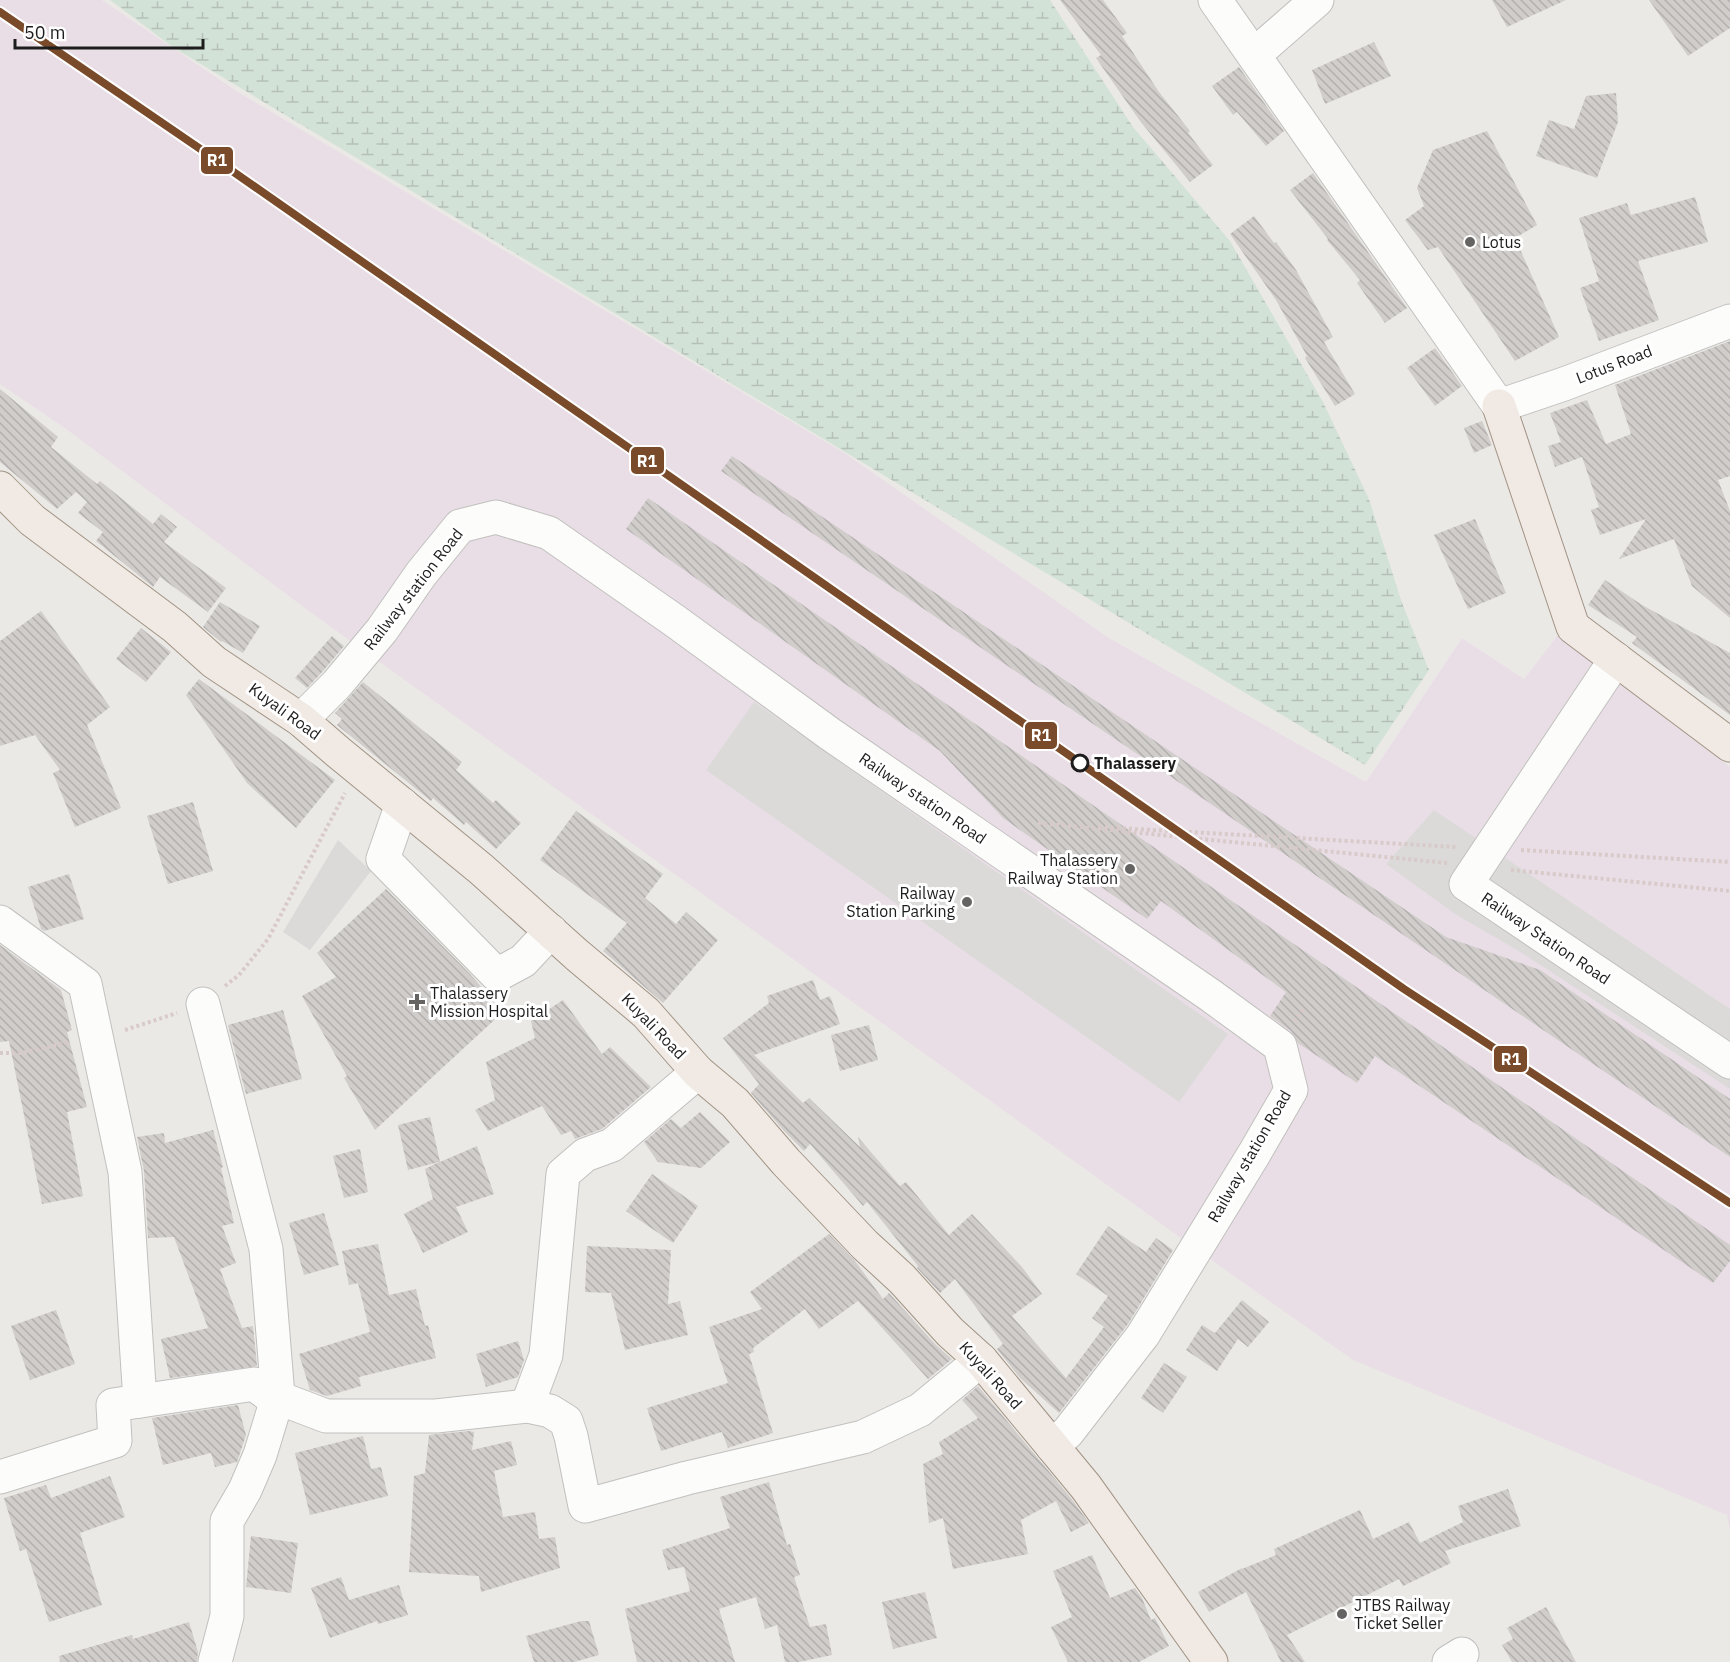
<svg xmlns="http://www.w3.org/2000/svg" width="1730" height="1662" viewBox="0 0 1730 1662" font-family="'IBM Plex Sans',sans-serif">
  <defs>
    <pattern id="wetland-marsh" width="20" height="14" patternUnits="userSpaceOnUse" patternTransform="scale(1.5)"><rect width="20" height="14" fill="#d3e2d7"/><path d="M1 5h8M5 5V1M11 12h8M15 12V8" fill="none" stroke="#b5c1b8"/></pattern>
    <pattern id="building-back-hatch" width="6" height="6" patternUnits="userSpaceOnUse" patternTransform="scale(1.5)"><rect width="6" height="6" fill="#d0cdcb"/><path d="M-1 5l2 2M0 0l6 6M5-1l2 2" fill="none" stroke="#b2b0ae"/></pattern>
  </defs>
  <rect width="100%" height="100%" fill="#ebe9e6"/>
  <!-- railway -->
  <path fill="#e9dee6" d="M0 0H102L238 92 846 454 1109 638 1366 782 1462 638 1524 679 1558 635 1730 767V1532L1727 1515 1353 1360 1231 1274 306 609 66 429 0 384Z"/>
  <!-- wetland -->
  <path fill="url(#wetland-marsh)" d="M110 0H1050L1133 127 1230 241 1323 402 1369 499 1402 603 1429 670 1365 765 174 48Z"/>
  <!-- parking -->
  <g fill="#dbdad9">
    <path d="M754 702 1228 1034 1179 1102 706 770Z"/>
    <path d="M1434 810 1730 1009V1089L1522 953 1455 914 1386 864Z"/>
    <path d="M338 840 371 871 310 950 283 932Z"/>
  </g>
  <!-- building -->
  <g fill="url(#building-back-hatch)">
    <path d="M1060 0H1103L1127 33 1122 36 1159 92 1190 131 1188 133 1213 165 1190 182 1140 121 1096 58 1101 55Z"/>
    <path d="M1492 0H1566L1507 27Z"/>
    <path d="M1649 0H1730V28L1688 56Z"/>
    <path d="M1374 42 1391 76 1325 104 1312 70Z"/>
    <path d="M1239 67 1284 131 1266 146 1237 112 1233 115 1212 86Z"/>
    <path d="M1616 93 1618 122 1597 178 1536 156 1549 120 1574 129 1586 96Z"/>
    <path d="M1487 131 1537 225 1515 238 1559 337 1515 361 1438 247 1428 250 1405 220 1424 206 1417 188 1433 150Z"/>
    <path d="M1313 173 1407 308 1385 323 1357 283 1360 280 1327 240 1328 239 1290 190Z"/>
    <path d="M1695 197 1708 242 1638 261 1659 320 1599 341 1580 288 1599 281 1579 218 1627 203 1631 215Z"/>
    <path d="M1254 216 1274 243 1276 242 1296 270 1333 337 1324 342 1355 394 1335 406 1305 358 1307 356 1276 300 1230 234Z"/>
    <path d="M1730 341V476L1718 480 1730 511V618L1692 586 1674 539 1619 559 1646 519 1600 535 1591 510 1599 507 1582 457 1555 467 1548 446 1561 442 1550 413 1587 400 1606 444 1631 434 1615 385Z"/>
    <path d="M1435 348 1462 386 1435 406 1407 368Z"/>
    <path d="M0 389 58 437 51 447 97 484 100 481 153 524 161 514 177 527 164 542 226 588 208 612 160 577 153 587 96 541 103 532 78 513 87 502 76 492 57 509 0 462Z"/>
    <path d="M1482 421 1492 445 1474 453 1464 428Z"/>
    <path d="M732 456 1446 937 1540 970 1730 1099V1157L721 471Z"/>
    <path d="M648 498 1730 1245V1261L1713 1283 1375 1056 1357 1083 1298 1043 1291 1031 1270 1016 1286 992 1161 901 1147 919 1030 837 1003 818 940 751 626 529Z"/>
    <path d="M1475 519 1506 593 1468 609 1434 535Z"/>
    <path d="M1605 580 1642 605 1730 653V715L1632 643 1637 637 1588 605Z"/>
    <path d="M220 602 260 626 243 653 222 641 221 642 203 627Z"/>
    <path d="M41 611 110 707 87 725 121 808 75 827 53 773 60 770 35 735 0 746V641Z"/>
    <path d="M141 628 171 652 146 682 116 659Z"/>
    <path d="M332 636 344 646 323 671 307 688 295 678Z"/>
    <path d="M199 679 335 780 296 828 247 783 186 695Z"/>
    <path d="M363 682 462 762 456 770 493 803 496 800 521 823 496 849 466 822 464 825 433 798 431 801 337 725 342 719 335 713Z"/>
    <path d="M193 802 213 871 168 884 147 816Z"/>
    <path d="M576 811 663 874 645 898 676 924 686 912 718 940 663 1003 603 951 627 923 540 860Z"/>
    <path d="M69 874 84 919 44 931 41 929 28 887Z"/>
    <path d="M386 889 470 974 503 1012 375 1130 344 1078 347 1076 302 996 336 977 317 953Z"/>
    <path d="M0 945 61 990 72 1030 67 1032 87 1107 67 1112 83 1196 42 1204 9 1041 0 1042Z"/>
    <path d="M813 980 820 1000 830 996 840 1024 754 1055 803 1103 809 1098 860 1147 858 1137 900 1186 906 1182 949 1235 972 1214 1022 1267 1042 1294 1012 1316 1066 1378 1104 1327 1092 1318 1108 1296 1076 1274 1108 1226 1146 1252 1156 1238 1173 1250 1128 1324 1059 1413 1020 1378 997 1349 1003 1344 955 1279 940 1293 917 1268 918 1266 867 1202 863 1206 810 1144 804 1151 784 1131 751 1093 759 1084 723 1038 769 1003 767 996Z"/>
    <path d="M563 1000 602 1054 610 1047 651 1087 602 1129 575 1139 571 1131 561 1135 542 1106 488 1131 475 1110 495 1100 486 1062 535 1038 531 1021Z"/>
    <path d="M283 1010 302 1079 246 1094 228 1025Z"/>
    <path d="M869 1025 878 1060 840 1071 831 1035Z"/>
    <path d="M700 1112 730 1142 701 1168 658 1162 644 1142 671 1119 681 1128Z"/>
    <path d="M430 1117 440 1162 477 1146 494 1194 456 1207 468 1232 423 1253 404 1214 433 1199 425 1169 439 1162 408 1170 398 1125Z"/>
    <path d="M213 1130 223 1167 221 1168 234 1223 222 1226 236 1263 220 1269 242 1328 253 1326 257 1366 170 1378 161 1339 208 1328 174 1237 148 1238 144 1171 137 1137 164 1133 165 1143Z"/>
    <path d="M360 1149 368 1192 344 1198 333 1156Z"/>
    <path d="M652 1174 698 1206 673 1243 626 1211Z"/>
    <path d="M324 1213 339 1265 304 1275 289 1223Z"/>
    <path d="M829 1234 855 1261 883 1299 889 1293 936 1345 952 1359 928 1379 858 1301 819 1329 805 1309 753 1348 754 1352 749 1354 773 1433 728 1448 722 1432 661 1451 647 1408 728 1383 709 1327 762 1309 750 1292Z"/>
    <path d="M378 1244 389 1295 416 1289 425 1326 428 1325 436 1358 359 1377 361 1386 327 1396 310 1390 299 1354 370 1332 358 1283 349 1285 342 1251Z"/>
    <path d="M587 1246 671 1250 668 1304 680 1301 688 1335 625 1350 611 1293 585 1292Z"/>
    <path d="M1242 1300 1269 1322 1248 1347 1238 1339 1217 1371 1186 1350 1202 1325 1215 1333Z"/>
    <path d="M56 1310 75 1364 30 1380 11 1326Z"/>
    <path d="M518 1341 524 1360 518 1377 486 1387 476 1354Z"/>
    <path d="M1164 1363 1187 1377 1163 1413 1141 1398Z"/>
    <path d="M978 1386 1071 1498 1089 1523 1071 1532 1056 1501 1021 1520 1028 1554 953 1569 943 1518 929 1523 923 1464 943 1454 939 1442 978 1418 962 1400Z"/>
    <path d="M238 1405 246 1435 237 1462 215 1467 211 1453 163 1465 152 1418Z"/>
    <path d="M469 1431 474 1432 472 1450 511 1441 517 1465 494 1471 503 1517 535 1512 539 1539 555 1537 560 1568 481 1592 479 1576 409 1572 414 1476 425 1473 429 1435Z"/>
    <path d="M363 1436 371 1469 381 1467 388 1496 310 1515 295 1453Z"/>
    <path d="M110 1476 125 1517 80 1533 102 1605 49 1622 26 1549 20 1551 4 1498 46 1485 51 1498Z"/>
    <path d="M769 1482 787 1545 790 1544 800 1575 794 1577 810 1627 826 1624 832 1655 799 1662H785L777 1625 765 1629 756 1597 719 1609 735 1662H637L625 1609 690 1591 684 1567 668 1570 662 1550 730 1528 720 1497Z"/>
    <path d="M1508 1489 1521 1526 1445 1551 1451 1563 1403 1586 1399 1579 1287 1635 1305 1662H1281L1246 1592 1209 1612 1198 1592 1242 1568V1569L1276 1555 1274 1549 1360 1510 1373 1539 1409 1522 1420 1543 1463 1522 1458 1506Z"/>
    <path d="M251 1536 298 1543 291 1593 246 1587Z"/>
    <path d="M1092 1555 1110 1598 1135 1588 1142 1598 1151 1620 1155 1618 1169 1646 1139 1662H1068L1051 1627 1072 1617 1053 1571Z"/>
    <path d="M341 1577 349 1600 399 1585 408 1615 378 1624 377 1621 330 1638 311 1588Z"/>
    <path d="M925 1592 937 1638 893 1649 882 1602Z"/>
    <path d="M1546 1607 1576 1662H1512L1502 1645 1513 1639 1507 1628Z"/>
    <path d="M581 1621H589L599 1655 574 1662H534L526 1636Z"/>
    <path d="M189 1622 198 1652 197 1662H60L59 1656 132 1635 133 1639Z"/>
  </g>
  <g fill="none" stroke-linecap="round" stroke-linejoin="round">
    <defs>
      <g id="minor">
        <path d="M1215 0 1499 406 1564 384 1730 321"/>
        <path d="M1254 55 1317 0"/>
        <path d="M1616 659 1466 884 1730 1062"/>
        <path d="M301 720 337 684 382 630 421 574 460 526 496 517 549 533 675 621 830 734 1210 995 1280 1046 1291 1090 1254 1154 1143 1335 1068 1432 1052 1446"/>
        <path d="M402 804 383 859 497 975 523 961 551 931"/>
        <path d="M0 922 85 984 125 1172 140 1401"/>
        <path d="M203 1004 266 1249 278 1396 260 1455 245 1490 227 1521V1616L215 1662"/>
        <path d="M527 1406 546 1355 563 1174 585 1155 612 1145 698 1072"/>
        <path d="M0 1477 115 1441 113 1405 254 1384 266 1393 326 1416H436L527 1406 550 1411 566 1421 571 1436 585 1506 687 1478 863 1437 920 1410 981 1360"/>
        <path d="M1449 1662 1462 1654"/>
      </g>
      <g id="major">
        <path d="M1499 406 1573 627 1730 745"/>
        <path d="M0 488 32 520 175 627 214 662 301 720 338 752 481 869 577 955 646 1013 698 1072 735 1103 786 1162 865 1245 902 1279 950 1332 981 1360 1086 1487 1211 1662"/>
      </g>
    </defs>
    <!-- minor casing -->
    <use href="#minor" stroke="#c1c0be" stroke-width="35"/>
    <!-- major casing -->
    <use href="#major" stroke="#a19383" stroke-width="35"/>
    <!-- path -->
    <g stroke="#d9caca" stroke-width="4" stroke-dasharray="3 3" stroke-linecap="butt">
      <path d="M1038 823 1447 863"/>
      <path d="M1099 827 1457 847"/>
      <path d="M1521 850 1730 862"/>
      <path d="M1511 870 1730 891"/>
      <path d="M225 986 239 975 268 939 345 793"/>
      <path d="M1295 1022 1304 1007"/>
      <path d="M125 1030 177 1013"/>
      <path d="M0 1053H22L70 1042"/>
    </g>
    <!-- minor -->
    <use href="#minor" stroke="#fcfcfb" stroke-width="33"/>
    <!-- major -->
    <use href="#major" stroke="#f0e9e4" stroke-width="33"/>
    <defs>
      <path id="rail-1" d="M0 12 215 159 1404 989 1730 1203"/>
    </defs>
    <!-- rail-1 casing -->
    <use href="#rail-1" stroke="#fff" stroke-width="12"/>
    <!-- rail-1 -->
    <use href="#rail-1" stroke="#7a4b2a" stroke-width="8"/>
  </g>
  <!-- markers -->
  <g fill="#656463" stroke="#fff" stroke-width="2">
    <circle cx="1470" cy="242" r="6"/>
    <circle cx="1130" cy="869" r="6"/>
    <circle cx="967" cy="902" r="6"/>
    <path d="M414 993h6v6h6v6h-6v6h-6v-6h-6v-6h6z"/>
    <circle cx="1342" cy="1614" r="6"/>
  </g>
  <circle fill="#fff" stroke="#1d1d1d" stroke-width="3" cx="1080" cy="763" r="8"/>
  <g text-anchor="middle" stroke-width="6" stroke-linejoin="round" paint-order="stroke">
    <!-- poi labels -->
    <g font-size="16" fill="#1d1d1d" stroke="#fff" text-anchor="start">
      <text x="1482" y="248">Lotus</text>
      <text x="1118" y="866" text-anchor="end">Thalassery<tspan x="1118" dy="18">Railway Station</tspan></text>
      <text x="955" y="899" text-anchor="end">Railway<tspan x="955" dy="18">Station Parking</tspan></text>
      <text x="430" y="999">Thalassery<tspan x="430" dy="18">Mission Hospital</tspan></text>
      <text x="1354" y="1611">JTBS Railway<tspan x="1354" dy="18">Ticket Seller</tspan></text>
    </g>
    <!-- street labels -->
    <g font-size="16" fill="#1d1d1d" stroke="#fff">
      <text transform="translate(1614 364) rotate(-21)" y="6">Lotus Road</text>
      <text transform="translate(413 589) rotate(-52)" y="6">Railway station Road</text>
      <text transform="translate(285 711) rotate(36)" y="6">Kuyali Road</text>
      <text transform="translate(923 798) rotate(34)" y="6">Railway station Road</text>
      <text transform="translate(1546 938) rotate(34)" y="6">Railway Station Road</text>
      <text transform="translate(654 1026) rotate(46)" y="6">Kuyali Road</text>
      <text transform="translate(1249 1156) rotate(-60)" y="6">Railway station Road</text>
      <text transform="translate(991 1375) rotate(48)" y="6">Kuyali Road</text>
    </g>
    <!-- stop labels -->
    <g font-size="16" font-weight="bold" fill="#1d1d1d" stroke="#fff" text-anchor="start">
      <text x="1094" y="769">Thalassery</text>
    </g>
  </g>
  <g stroke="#fff" stroke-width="2">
    <rect x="200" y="146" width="34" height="29" rx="6" fill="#7a4b2a"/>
    <rect x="630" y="446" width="35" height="29" rx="6" fill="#7a4b2a"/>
    <rect x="1024" y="721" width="34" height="29" rx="6" fill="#7a4b2a"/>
    <rect x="1493" y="1045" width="35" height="28" rx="6" fill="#7a4b2a"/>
  </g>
  <g font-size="16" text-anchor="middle" font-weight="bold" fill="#fff">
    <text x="217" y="166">R1</text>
    <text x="647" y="467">R1</text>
    <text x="1041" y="741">R1</text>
    <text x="1511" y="1065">R1</text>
  </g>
  <!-- scale -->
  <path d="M15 39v9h188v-9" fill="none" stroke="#1d1d1d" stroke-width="3"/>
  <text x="24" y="39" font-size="18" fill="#1d1d1d" stroke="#ffffff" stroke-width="4.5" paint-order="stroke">50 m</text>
</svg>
